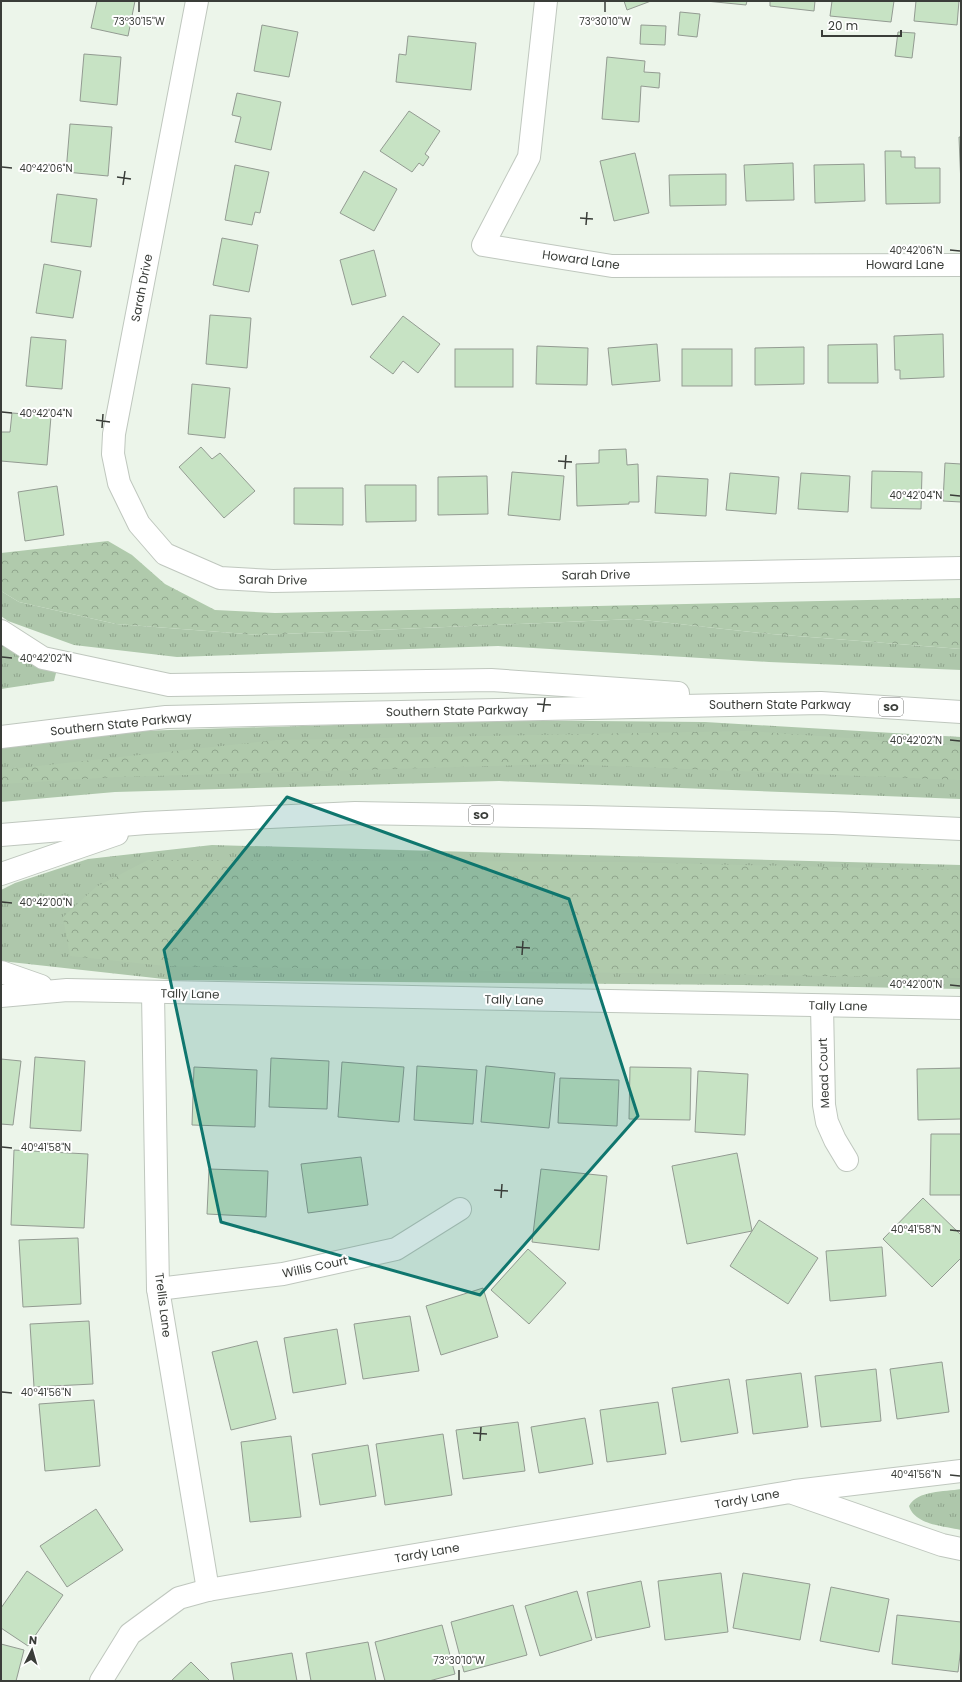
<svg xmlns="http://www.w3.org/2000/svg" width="962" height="1682" viewBox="0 0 962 1682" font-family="Poppins,sans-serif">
  <defs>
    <pattern id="grass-tufts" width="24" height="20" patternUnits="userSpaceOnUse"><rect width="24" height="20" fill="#aec7ab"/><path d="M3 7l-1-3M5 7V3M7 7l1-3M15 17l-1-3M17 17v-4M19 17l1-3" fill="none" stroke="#8fa38c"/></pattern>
    <pattern id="forest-crowns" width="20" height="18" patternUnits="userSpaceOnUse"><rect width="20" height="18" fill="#b0caac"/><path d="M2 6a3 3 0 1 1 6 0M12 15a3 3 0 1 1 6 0" fill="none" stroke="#90a58d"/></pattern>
  </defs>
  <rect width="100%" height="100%" fill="#ecf5ea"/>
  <!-- grass -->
  <g fill="url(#grass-tufts)">
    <path d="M1 591 19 602 116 624 259 635 634 619 760 633 961 649V670L769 662 498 646 177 657 74 645 8 621 1 616Z"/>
    <path d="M1 644 56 673 54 681 1 689Z"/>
    <path d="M493 720 705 722 961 737V799L499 781 115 792 1 802V745L107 732Z"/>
    <path d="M212 845 961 865V989L743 985 173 980 1 961V890L15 883 88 859Z"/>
    <path d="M961 1489V1530C944 1526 915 1525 909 1506 918 1490 944 1492 961 1489Z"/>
  </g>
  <!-- forest -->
  <g fill="url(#forest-crowns)">
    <path d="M108 541 132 555 165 584 215 610 275 613 961 598V649L760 633 634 619 259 635 116 624 19 602 1 591V553Z"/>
    <path d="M749 731 961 746V780L561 764 117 777 1 784V770L277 740Z"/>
    <path d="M148 860 618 862 961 870V978L165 966 70 956 63 917 96 887Z"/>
  </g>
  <!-- building -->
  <g fill="#c7e3c4" stroke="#939b92">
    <path d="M97 1H135L128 36 91 28Z"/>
    <path d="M624 1H651L627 10Z"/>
    <path d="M706 1H747L746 5Z"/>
    <path d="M767 1H815L814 11 770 6V1Z"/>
    <path d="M832 1H894L891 22 830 16Z"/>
    <path d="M916 1H959L957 25 914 21Z"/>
    <path d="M680 12 700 14 697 37 678 35Z"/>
    <path d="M262 25 298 32 289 77 254 71Z"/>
    <path d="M641 25 666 26 665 45 640 44Z"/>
    <path d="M898 32 915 33 912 58 895 56Z"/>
    <path d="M408 36 476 43 471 90 396 82 399 54 406 55Z"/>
    <path d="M84 54 121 57 117 105 80 101Z"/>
    <path d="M607 57 645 61 644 72 660 73 659 88 641 86 639 122 602 119Z"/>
    <path d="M237 93 281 102 271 150 235 142 241 117 232 115Z"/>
    <path d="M409 111 440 131 425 154 429 157 423 166 419 163 412 172 380 151Z"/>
    <path d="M70 124 112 127 108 176 66 172Z"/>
    <path d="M959 137H961V186Z"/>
    <path d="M885 151H901V157H915V168H940V203L886 204Z"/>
    <path d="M635 153 649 213 614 221 600 161Z"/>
    <path d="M793 163 794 200 746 201 744 165Z"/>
    <path d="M864 164 865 201 815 203 814 165Z"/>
    <path d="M235 165 269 172 260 213 255 212 252 225 225 220Z"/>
    <path d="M364 171 397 189 374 231 340 213Z"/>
    <path d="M726 174V205L670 206 669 175Z"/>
    <path d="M57 194 97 199 91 247 51 242Z"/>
    <path d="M222 238 258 245 249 292 213 285Z"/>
    <path d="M374 250 386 296 352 305 340 260Z"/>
    <path d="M44 264 81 271 73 318 36 313Z"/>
    <path d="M210 315 251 318 247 368 206 364Z"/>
    <path d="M403 316 440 344 418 373 403 361 393 374 370 357Z"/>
    <path d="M943 334 944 377 900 379V370H895L894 336Z"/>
    <path d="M31 337 66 340 62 389 26 386Z"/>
    <path d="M657 344 660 381 612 385 608 348Z"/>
    <path d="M877 344 878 383H828V345Z"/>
    <path d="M537 346 588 348 587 385 536 384Z"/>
    <path d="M804 347V384L755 385V348Z"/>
    <rect x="455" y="349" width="58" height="38"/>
    <rect x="682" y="349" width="50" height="37"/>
    <path d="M192 384 230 388 225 438 188 434Z"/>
    <path d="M12 413 51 416 47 465 1 461V432H10Z"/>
    <path d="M201 447 212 459 220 453 255 491 224 518 179 467Z"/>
    <path d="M626 449 627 465 638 464 639 502H629V504L577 506 576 464 599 463V450Z"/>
    <path d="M945 463 961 464V502L943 501Z"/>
    <path d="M872 471 922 472 921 509 871 508Z"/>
    <path d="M512 472 564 476 560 520 508 515Z"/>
    <path d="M730 473 779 477 776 514 726 510Z"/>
    <path d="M801 473 850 476 848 512 798 509Z"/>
    <path d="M487 476 488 514 438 515V477Z"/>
    <path d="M657 476 708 479 706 516 655 513Z"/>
    <path d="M365 485H416V521L366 522Z"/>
    <path d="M57 486 64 535 25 541 18 492Z"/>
    <path d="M294 488H343V525L294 524Z"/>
    <path d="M35 1057 85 1061 81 1131 30 1128Z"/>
    <path d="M271 1058 329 1061 327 1109 269 1107Z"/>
    <path d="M1 1059 21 1061 13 1125 1 1124Z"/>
    <path d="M342 1062 404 1067 399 1122 338 1117Z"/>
    <path d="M417 1066 477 1070 473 1124 414 1120Z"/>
    <path d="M486 1066 555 1073 549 1128 481 1122Z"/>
    <path d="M194 1067 257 1070 255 1127 192 1125Z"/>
    <path d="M630 1067 691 1068 690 1120 629 1119Z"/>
    <path d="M961 1068V1119L918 1120 917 1069Z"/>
    <path d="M698 1071 748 1074 745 1135 695 1132Z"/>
    <path d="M560 1078 619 1080 617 1126 558 1123Z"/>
    <path d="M931 1134H961V1195H930Z"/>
    <path d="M14 1150 88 1154 84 1228 11 1225Z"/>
    <path d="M737 1153 752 1231 687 1244 672 1166Z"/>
    <path d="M361 1157 368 1205 308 1213 301 1164Z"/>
    <path d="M209 1169 268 1171 266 1217 207 1214Z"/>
    <path d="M541 1169 607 1176 599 1250 532 1242Z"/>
    <path d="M923 1198 961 1235V1258L932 1287 883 1239Z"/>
    <path d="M759 1220 818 1258 788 1304 730 1266Z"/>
    <path d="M78 1238 81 1304 23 1307 19 1240Z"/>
    <path d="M882 1247 886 1296 830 1301 826 1251Z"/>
    <path d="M528 1249 566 1283 529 1324 491 1290Z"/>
    <path d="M483 1288 498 1337 441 1355 426 1306Z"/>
    <path d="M410 1316 419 1371 363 1379 354 1324Z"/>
    <path d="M89 1321 93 1384 34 1387 30 1324Z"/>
    <path d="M337 1329 346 1384 293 1393 284 1338Z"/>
    <path d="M257 1341 276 1419 231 1430 212 1352Z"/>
    <path d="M942 1362 949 1412 897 1419 890 1369Z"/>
    <path d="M876 1369 881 1421 821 1427 815 1376Z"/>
    <path d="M801 1373 808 1427 753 1434 746 1380Z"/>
    <path d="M729 1379 738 1433 681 1442 672 1388Z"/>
    <path d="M94 1400 100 1466 45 1471 39 1404Z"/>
    <path d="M658 1402 666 1454 607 1462 600 1410Z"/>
    <path d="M585 1418 593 1464 539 1473 531 1427Z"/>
    <path d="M518 1422 525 1471 463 1479 456 1430Z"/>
    <path d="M443 1434 452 1495 385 1505 376 1444Z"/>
    <path d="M291 1436 301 1517 250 1522 241 1442Z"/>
    <path d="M368 1445 376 1496 320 1505 312 1454Z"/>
    <path d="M96 1509 123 1550 67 1587 40 1546Z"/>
    <path d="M27 1571 63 1595 28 1646 1 1628V1608Z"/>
    <path d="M721 1573 728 1632 665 1640 658 1581Z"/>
    <path d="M743 1573 810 1584 800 1640 733 1628Z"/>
    <path d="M641 1581 650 1627 596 1638 587 1592Z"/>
    <path d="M831 1587 889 1599 879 1652 820 1641Z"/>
    <path d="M577 1591 592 1640 540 1656 525 1606Z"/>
    <path d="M513 1605 527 1655 464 1672 451 1622Z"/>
    <path d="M897 1615 961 1622V1647L958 1672 892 1664Z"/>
    <path d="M442 1625 455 1674 429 1681H385L375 1642Z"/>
    <path d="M368 1642 376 1681H311L306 1653Z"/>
    <path d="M1 1644 24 1650 16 1681H1Z"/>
    <path d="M292 1653 297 1681H234L231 1663Z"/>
    <path d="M191 1662 210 1681H171Z"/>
  </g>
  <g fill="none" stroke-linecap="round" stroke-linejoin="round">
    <defs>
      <g id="street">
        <path d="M197 1 114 434 113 454 119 483 139 524 165 554 220 578 273 581 961 568"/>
        <path d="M546 1 529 157 483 245 612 266 961 265"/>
        <path d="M153 993 158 1289 208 1590"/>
        <path d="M1 996 67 990 961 1008"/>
        <path d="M822 1006 824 1105 827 1122 835 1140 847 1160"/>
        <path d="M158 1289 283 1274 396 1249 460 1209"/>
        <path d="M795 1491 961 1471"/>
        <path d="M101 1681 130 1634 179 1598 208 1590 790 1492 942 1545 961 1549"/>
      </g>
      <g id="highway">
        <path d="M1 631 43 658 169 685 491 680 678 693"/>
        <path d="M1 737 166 717 821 703 961 712"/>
        <path d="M1 835 146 823 355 813 586 817 833 823 961 829"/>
        <path d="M1 874 117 834"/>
        <path d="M1 972 41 986"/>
      </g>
    </defs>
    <!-- street casing -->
    <use href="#street" stroke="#bfc7be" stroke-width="24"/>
    <!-- highway casing -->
    <use href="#highway" stroke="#bfc7be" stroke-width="24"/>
    <!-- street -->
    <use href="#street" stroke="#fff" stroke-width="22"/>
    <!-- highway -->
    <use href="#highway" stroke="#fff" stroke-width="22"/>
  </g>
  <!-- marked area -->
  <path fill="#0f766e" fill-opacity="0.2" stroke="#0f766e" stroke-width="3" stroke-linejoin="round" d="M287 797 569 899 638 1116 480 1295 221 1222 164 950Z"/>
  <!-- ticks -->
  <path fill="none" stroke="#3a3d39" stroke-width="1.5" d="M139 12V2M605 12V2M2 167 12 168M117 177 131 179M123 185 125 171M580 218 593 219M586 225 587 212M950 250 960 251M2 412 12 413M96 420 110 422M102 428 103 414M558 461 572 462M565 469 566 455M950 495 960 496M2 657 12 658M537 704 551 705M543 712 545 698M950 740 960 741M2 902 12 903M516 947 530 948M522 955 523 941M950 985 960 986M2 1147 12 1148M494 1190 508 1191M501 1198 502 1184M950 1230 960 1231M2 1392 12 1393M473 1433 487 1434M480 1441 481 1427M950 1475 960 1476M459 1680V1670"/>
  <g text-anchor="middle" stroke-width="4" stroke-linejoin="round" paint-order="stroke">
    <!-- shield labels -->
    <g fill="#fff" stroke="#757774" stroke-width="1">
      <rect x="879" y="698" width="24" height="18" rx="3"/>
      <rect x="469" y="806" width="24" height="18" rx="3"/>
    </g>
    <g font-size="11" font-weight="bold" fill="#3a3d39">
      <text x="891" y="711">SO</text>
      <text x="481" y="819">SO</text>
    </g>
    <!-- street labels -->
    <g font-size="12" fill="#3a3d39" stroke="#fff">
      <text transform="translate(581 260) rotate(8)" y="4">Howard Lane</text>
      <text x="905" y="269">Howard Lane</text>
      <text transform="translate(142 288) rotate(-79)" y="4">Sarah Drive</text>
      <text transform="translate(596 575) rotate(-1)" y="4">Sarah Drive</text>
      <text transform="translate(273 580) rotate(1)" y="4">Sarah Drive</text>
      <text x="780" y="709">Southern State Parkway</text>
      <text transform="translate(457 711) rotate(-1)" y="4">Southern State Parkway</text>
      <text transform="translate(121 724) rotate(-6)" y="4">Southern State Parkway</text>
      <text transform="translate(190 994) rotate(1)" y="4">Tally Lane</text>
      <text transform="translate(514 1000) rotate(1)" y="4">Tally Lane</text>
      <text transform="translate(838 1006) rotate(1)" y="4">Tally Lane</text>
      <text transform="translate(824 1073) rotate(-92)" y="4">Mead Court</text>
      <text transform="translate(315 1267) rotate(-12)" y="4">Willis Court</text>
      <text transform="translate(163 1305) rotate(83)" y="4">Trellis Lane</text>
      <text transform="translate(747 1499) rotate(-10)" y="4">Tardy Lane</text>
      <text transform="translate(427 1553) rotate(-10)" y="4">Tardy Lane</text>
    </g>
  </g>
  <g font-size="10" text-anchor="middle" fill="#3a3d39" stroke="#fff" stroke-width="4" stroke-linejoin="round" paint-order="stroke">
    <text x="139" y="25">73°30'15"W</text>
    <text x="605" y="25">73°30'10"W</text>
    <text x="46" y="172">40°42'06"N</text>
    <text x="916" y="254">40°42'06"N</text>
    <text x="46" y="417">40°42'04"N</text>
    <text x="916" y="499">40°42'04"N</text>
    <text x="46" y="662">40°42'02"N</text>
    <text x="916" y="744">40°42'02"N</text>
    <text x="46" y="906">40°42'00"N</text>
    <text x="916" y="988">40°42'00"N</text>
    <text x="46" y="1151">40°41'58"N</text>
    <text x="916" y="1233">40°41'58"N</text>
    <text x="46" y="1396">40°41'56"N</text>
    <text x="916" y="1478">40°41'56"N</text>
    <text x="459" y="1664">73°30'10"W</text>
  </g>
  <!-- border -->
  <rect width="962" height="1682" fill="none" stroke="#3a3d39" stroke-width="4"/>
  <!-- north arrow -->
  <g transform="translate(32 1650) rotate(5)" stroke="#ffffff" stroke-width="3" paint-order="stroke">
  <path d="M0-3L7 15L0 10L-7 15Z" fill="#3a3d39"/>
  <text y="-6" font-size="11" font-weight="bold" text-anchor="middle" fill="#3a3d39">N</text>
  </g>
  <!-- scale -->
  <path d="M822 30v6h79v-6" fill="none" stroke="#3a3d39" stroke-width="2"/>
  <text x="828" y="30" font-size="12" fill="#3a3d39" stroke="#ffffff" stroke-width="3" paint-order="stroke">20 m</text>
</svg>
